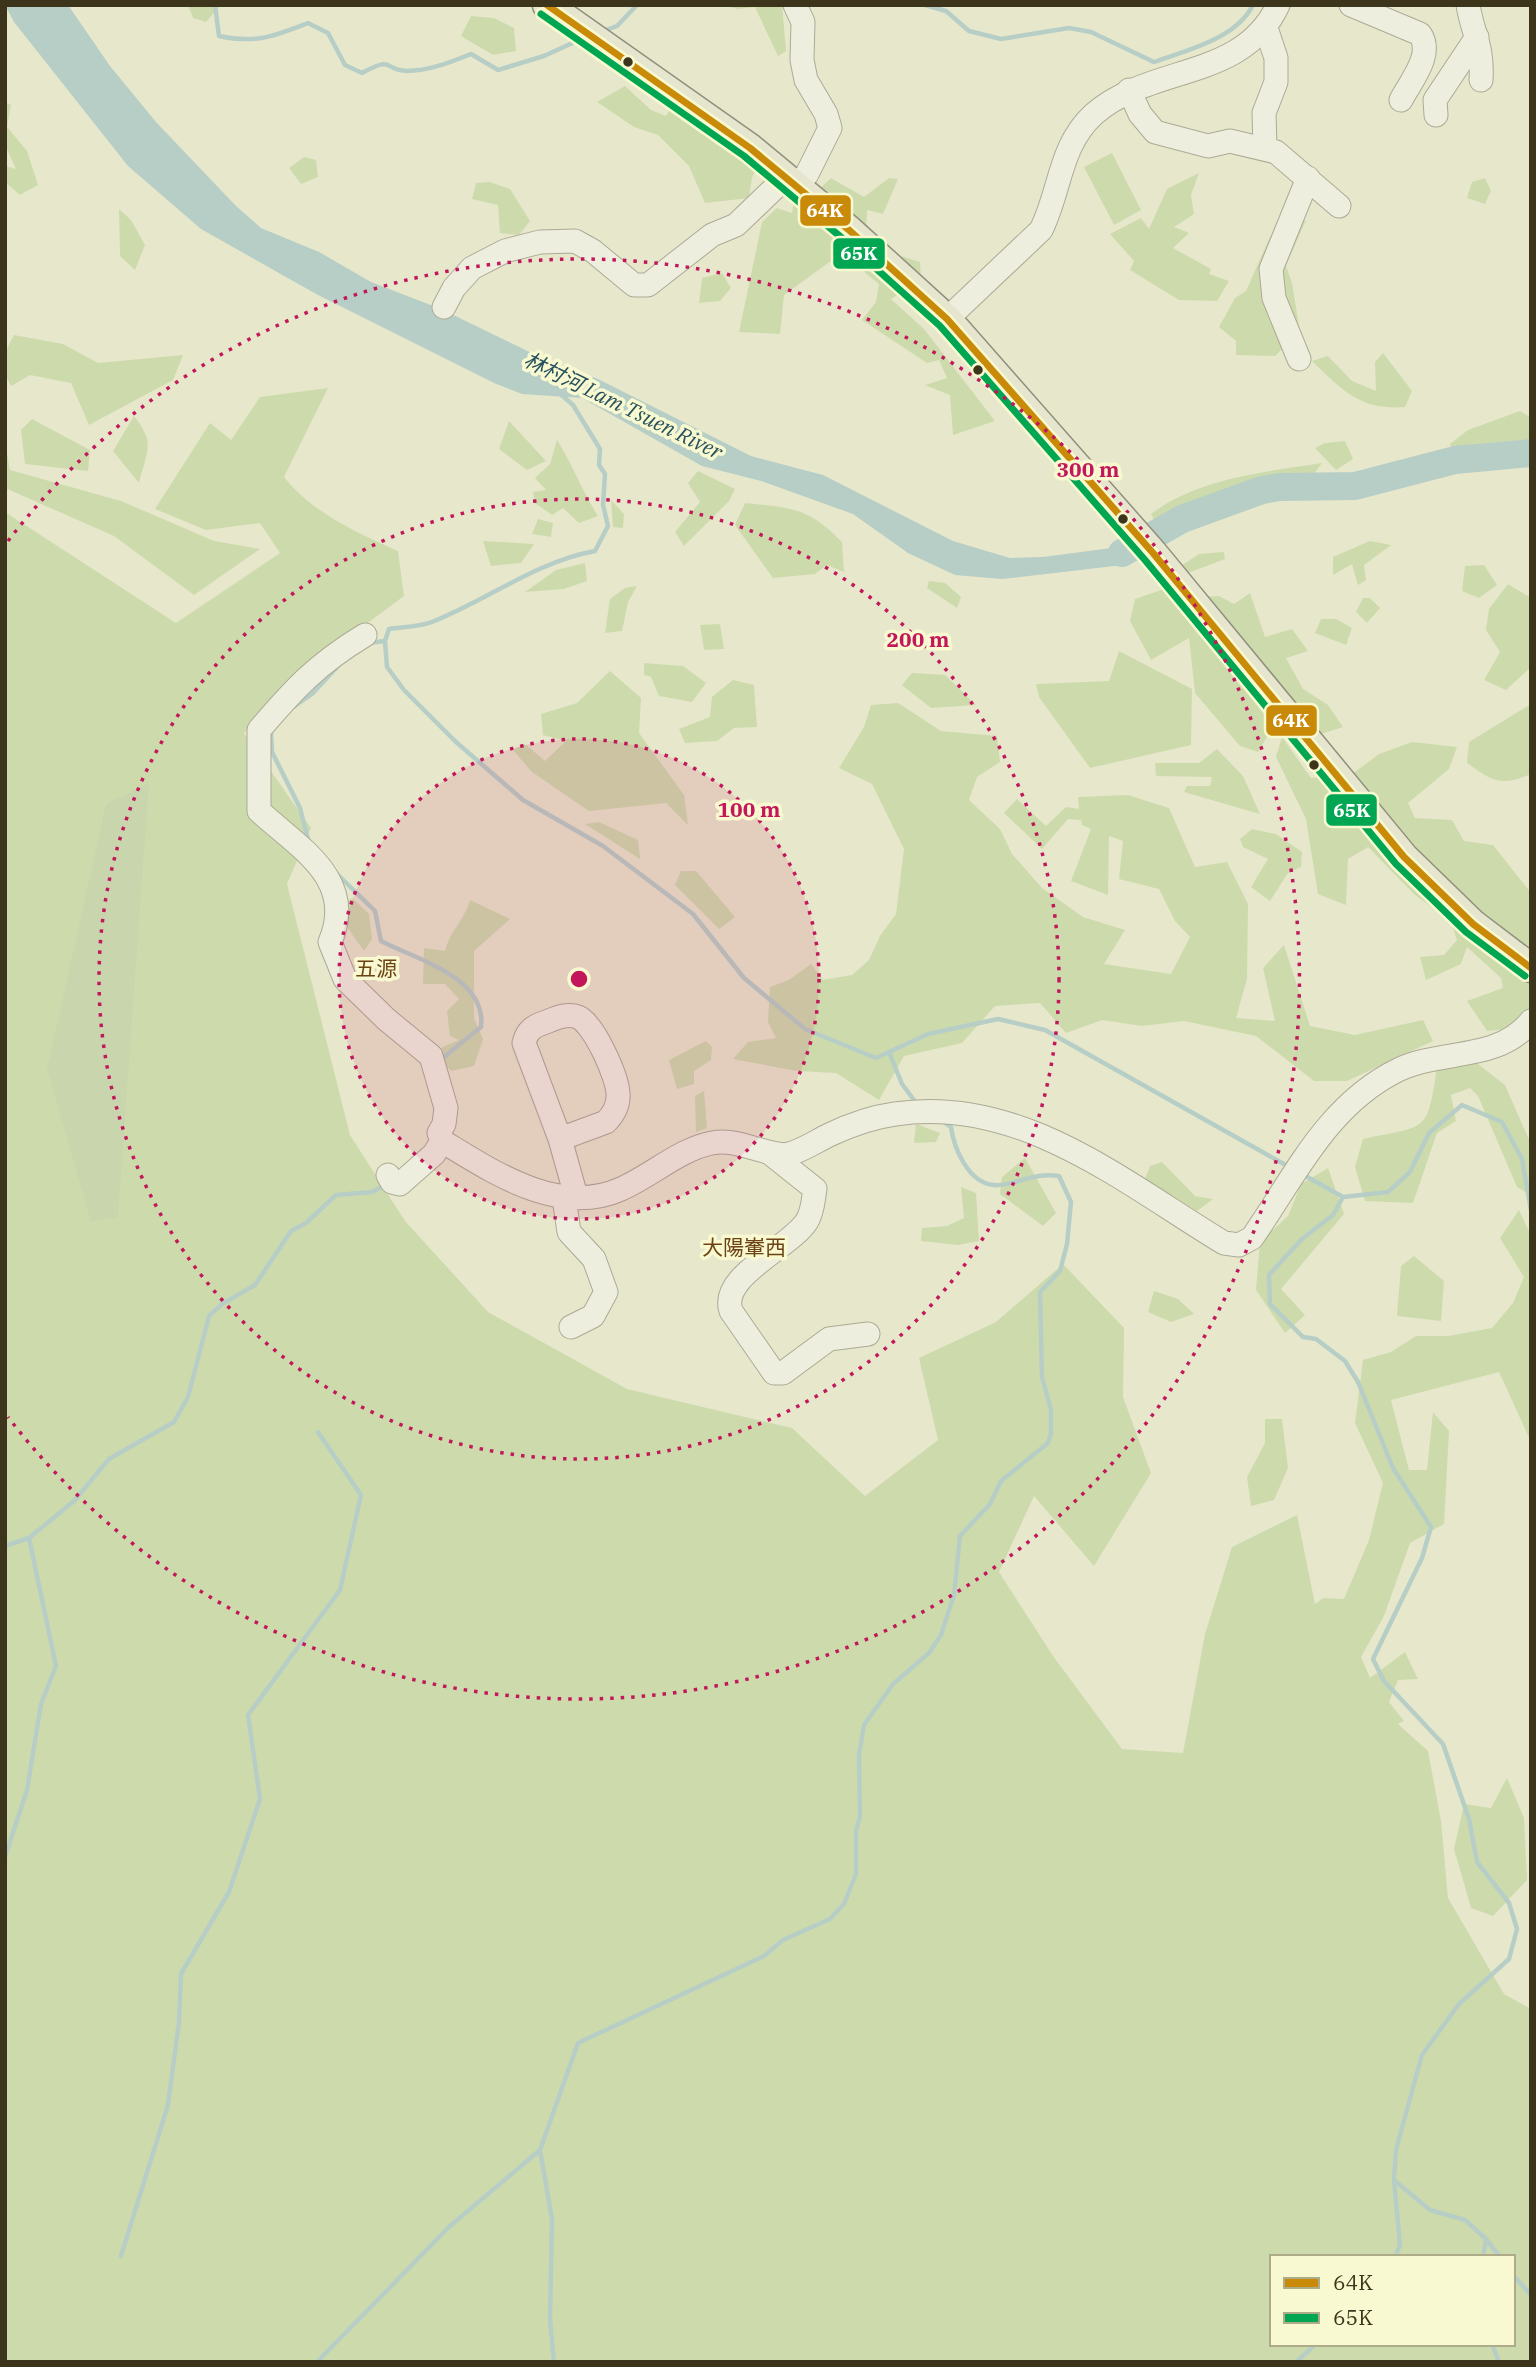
<svg xmlns="http://www.w3.org/2000/svg" width="1536" height="2367" viewBox="0 0 1536 2367" font-family="'IBM Plex Serif','Noto Sans TC',serif">
  <rect width="100%" height="100%" fill="#e7e7cc"/>
  <!-- green -->
  <g fill="#cddbac" fill-rule="evenodd">
    <path d="M188 5H221L206 22 193 18Z"/>
    <path d="M720 5H782L786 51 778 56 755 7 738 9Z"/>
    <path d="M471 16 494 18 514 28 516 51 493 55 461 36Z"/>
    <path d="M625 86 651 110 666 116 674 101 760 163 752 177 749 198 705 203 689 166 658 135 634 127 597 102Z"/>
    <path d="M5 102 11 105 7 127 27 151 38 185 20 195 5 182V166L16 169 5 145Z"/>
    <path d="M1112 153 1141 210 1114 225 1084 167Z"/>
    <path d="M304 157 316 160 318 177 301 184 289 168Z"/>
    <path d="M1199 173 1191 195 1194 214 1174 227 1189 233 1173 248 1211 269 1209 274 1229 281 1217 301 1179 300 1130 270 1134 261 1110 234 1141 218 1149 229 1167 189Z"/>
    <path d="M831 178 864 197 889 178 898 179 883 214 867 210 866 231 881 250 920 262 921 282 891 299 924 329 995 421 953 435 950 395 925 385 947 378 939 360 927 363 862 320 876 302 879 284 838 251 831 261 784 295 780 334 739 332 762 222 777 208 792 213 795 194 816 192Z"/>
    <path d="M1485 178 1491 191 1485 204 1467 198 1472 182Z"/>
    <path d="M490 182 510 189 530 221 519 235 500 233 498 205 472 199 476 183Z"/>
    <path d="M119 209 131 220 145 245 135 270 120 256Z"/>
    <path d="M1306 220 1286 266 1292 283 1300 332 1275 356 1236 355V341L1219 327 1235 298 1246 291 1270 237Z"/>
    <path d="M722 273 731 288 720 301 699 303 702 278Z"/>
    <path d="M14 335 63 344 98 363 183 355 173 380 89 425 71 383 30 375 11 386C1 369 4 351 14 335Z"/>
    <path d="M1383 353 1412 391 1405 407C1361 411 1342 390 1312 361L1328 356 1352 381 1376 391 1375 362Z"/>
    <path d="M328 388 284 477C314 514 356 532 398 551L404 596 365 625 244 733 311 828 287 884 350 1135 405 1221 488 1312 627 1389 792 1428 865 1496 938 1440 919 1358 996 1322 1063 1264 1124 1328 1123 1397 1151 1473 1094 1566 1034 1496 999 1572 1053 1656 1122 1749 1183 1753 1205 1634 1232 1547 1297 1515 1315 1604 1323 1598 1344 1599 1369 1540 1383 1483 1355 1423 1363 1360 1391 1352 1416 1336H1448L1492 1328 1513 1303 1524 1277 1500 1238 1519 1210 1531 1236V1442L1499 1372 1391 1400 1409 1470H1427L1433 1412 1449 1431 1444 1524 1410 1543 1384 1616 1361 1657 1370 1678 1405 1652 1418 1679 1398 1680 1389 1702 1404 1721 1398 1724 1428 1751 1441 1821 1448 1898 1504 1994 1531 2009V2362H5V512L176 623 280 553 260 523 206 530 155 509 210 423 231 440 260 397ZM1272 2257H1513V2344H1272Z"/>
    <path d="M1520 411 1531 418V440L1484 454H1454L1450 444 1468 430Z"/>
    <path d="M134 416C156 444 147 450 139 483L113 451Z"/>
    <path d="M32 419 90 450 88 471 25 464 21 430Z"/>
    <path d="M509 421 546 461 527 470 499 449Z"/>
    <path d="M557 440C573 465 582 491 598 516L579 523 563 508 552 515 535 503 533 492 546 490 535 478 550 464Z"/>
    <path d="M1345 441 1353 459 1336 470 1315 448 1325 443Z"/>
    <path d="M5 442 10 470 121 501 214 541 260 549 194 595 114 536 5 488Z"/>
    <path d="M1322 463 1312 476H1278L1156 523 1151 514C1198 478 1265 472 1322 463Z"/>
    <path d="M698 471 735 489 729 501 684 546 675 532 700 502 688 483Z"/>
    <path d="M611 500 624 514 623 528 613 527Z"/>
    <path d="M745 503C792 508 808 507 842 542L844 572 827 565 815 574 773 578 735 525Z"/>
    <path d="M538 519 553 523 551 537 532 534Z"/>
    <path d="M483 541 534 544 521 563 491 566Z"/>
    <path d="M1370 541 1391 545 1364 565 1366 580 1358 585 1352 564 1333 575V557Z"/>
    <path d="M1224 552 1225 559 1180 576 1175 570 1199 554Z"/>
    <path d="M585 563 587 581 564 589 525 592 556 570Z"/>
    <path d="M1484 565 1497 585 1479 598 1462 591 1465 566Z"/>
    <path d="M929 581 945 583 961 597 957 608 927 588Z"/>
    <path d="M1508 584 1531 598V667L1506 690 1484 680 1500 652 1486 630 1489 609Z"/>
    <path d="M637 586 628 602 622 631 605 633 610 599 625 588Z"/>
    <path d="M1173 586 1201 597 1219 596 1234 604 1250 593 1265 637 1292 629 1308 651 1286 658 1303 689 1328 705 1343 727 1318 735 1294 714 1274 725 1258 752 1240 746 1195 693 1189 638 1151 660 1130 621 1135 599Z"/>
    <path d="M1363 598H1370L1380 608 1367 623 1356 612Z"/>
    <path d="M1321 619H1336L1352 628 1346 645 1315 633Z"/>
    <path d="M720 624 724 649 704 650 700 625Z"/>
    <path d="M1119 651 1192 689 1191 745 1090 768 1039 697 1036 684 1109 681Z"/>
    <path d="M644 663 683 666 706 683 692 702 659 696 651 677 644 675Z"/>
    <path d="M610 671 641 698 639 733 684 795 688 825 666 803 589 811 532 772 513 750 525 744 545 761 566 741 543 735 541 714 577 703Z"/>
    <path d="M912 673 945 675 976 705 931 708 902 685Z"/>
    <path d="M733 680 754 685 757 727 734 728 717 741 685 743 679 729 710 717 712 697Z"/>
    <path d="M898 703 941 731 997 736 1000 762 977 777 969 800 1000 829 1012 854 1042 888 1083 917 1125 930 1104 964 1171 974 1190 937 1175 921 1159 889 1119 879 1123 841 1109 836 1108 895 1071 881 1091 829 1082 825 1081 820 1068 819 1042 849 1004 813 1017 799 1046 826 1066 807 1079 809 1078 797 1128 795 1169 808 1195 867 1227 862 1248 904 1247 979 1236 1018 1275 1021 1263 968 1284 945 1310 1026 1355 1035 1423 1020 1433 1041 1347 1081H1314L1256 1036 1184 1021 1142 1026 1102 1020 1066 1033 1040 1003 995 1006 962 1043 904 1056 879 1100 836 1073 797 1071 733 1059 748 1042 776 1038 768 1022 770 987 789 980 811 964 823 980 852 975 869 960 880 936 896 914 904 849 872 784 839 768 864 727 871 705Z"/>
    <path d="M1531 704V774C1500 787 1492 781 1467 763L1469 742Z"/>
    <path d="M1282 737 1311 778 1351 775 1379 754 1412 742 1457 747 1449 769 1408 803 1415 818 1452 820 1464 841 1493 845 1531 893V1019L1515 1028 1487 1031 1467 1001 1503 988 1501 978 1467 947 1461 964 1426 980 1420 957 1444 955 1457 940 1451 921 1415 895 1368 847 1348 859 1346 905 1318 894 1306 819 1276 757Z"/>
    <path d="M1217 749 1243 776 1260 814 1184 792 1187 786H1210L1212 777 1156 776 1155 763H1199Z"/>
    <path d="M599 822 638 840 640 859 585 824Z"/>
    <path d="M1252 829 1276 834 1302 852 1301 867 1288 873 1270 901 1251 887 1268 859 1243 847 1240 839Z"/>
    <path d="M681 871H696L735 917 719 929 675 885Z"/>
    <path d="M352 898 369 914 372 939 364 951 340 917V906Z"/>
    <path d="M470 900 510 919 474 951V1018L483 1039 474 1066 451 1071 437 1056 443 1047 459 1040 450 1036 447 1011 459 999 445 984H423L424 948 445 951C450 931 464 921 470 900Z"/>
    <path d="M706 1041 712 1047 711 1060 694 1071V1084L677 1089 669 1060Z"/>
    <path d="M1469 1057 1505 1085 1531 1144V1195L1517 1187 1478 1096 1470 1088 1451 1095 1456 1121 1437 1133 1413 1203 1365 1201 1355 1167 1363 1139C1428 1125 1427 1134 1437 1067Z"/>
    <path d="M704 1091 707 1128 696 1132 695 1096Z"/>
    <path d="M916 1124 940 1133 936 1142 914 1143Z"/>
    <path d="M1025 1158 1056 1213 1043 1226 1000 1194 1002 1177Z"/>
    <path d="M1162 1162 1195 1196 1213 1199 1197 1211 1145 1179 1150 1166Z"/>
    <path d="M1328 1168 1344 1214 1281 1289 1305 1315 1285 1333 1256 1290 1260 1242 1288 1216 1301 1184Z"/>
    <path d="M961 1187 976 1193 979 1241 958 1245 921 1241 922 1228 947 1226 964 1218Z"/>
    <path d="M1414 1256 1444 1281 1441 1321 1397 1316 1401 1266Z"/>
    <path d="M1154 1291 1178 1299 1194 1314 1171 1322 1148 1312Z"/>
    <path d="M1265 1419H1282L1288 1468 1274 1500 1251 1506 1247 1477 1265 1443Z"/>
    <path d="M1507 1778 1524 1818 1527 1880 1493 1916 1471 1908 1454 1849 1464 1804 1491 1808Z"/>
  </g>
  <!-- cemetery -->
  <path fill="#c9d5ad" d="M149 783 118 1217 91 1222 47 1069 106 804Z"/>
  <!-- water -->
  <path fill="#b7cec6" d="M5 5H68L110 66 156 122 236 206 261 228 319 252 371 282 441 309 544 359 598 379 751 456 823 475 953 541 1010 558 1043 557 1119 547 1130 548 1133 557 1123 565 1002 579 955 575 908 553 853 514 761 481 702 466 582 398 522 394 494 383 318 295 201 229 128 166 14 22Z"/>
  <g fill="none" stroke-linecap="round" stroke-linejoin="round">
    <!-- stream -->
    <g stroke="#b7cec6" stroke-width="4.5">
      <path d="M215 5 219 36C256 44 274 36 308 23L328 33 345 65 362 73C395 55 382 70 407 71 429 71 451 62 471 54L498 70 544 56 579 40"/>
      <path d="M925 5 946 11 969 31 1001 39 1069 28 1091 32 1154 62C1187 50 1236 39 1253 5"/>
      <path d="M601 32 617 26 637 5"/>
      <path d="M557 391 573 405 600 449 599 465 605 474 603 505 608 526 595 551C535 562 488 600 432 622 419 627 403 627 389 629L385 641 387 667 404 690 456 742 523 800 603 846 693 914 744 978 805 1029 876 1058 928 1034 998 1019 1045 1030 1291 1168"/>
      <path d="M368 643 385 641"/>
      <path d="M289 710 312 694 339 665"/>
      <path d="M271 730 272 752 300 808 309 843"/>
      <path d="M336 873 375 911 381 941C415 959 487 977 481 1027L444 1057 442 1062"/>
      <path d="M889 1052 902 1084 917 1104"/>
      <path d="M1302 1174 1343 1197 1388 1192 1410 1172 1429 1133 1462 1105 1502 1122 1522 1159 1531 1210"/>
      <path d="M1343 1197 1333 1215 1302 1239 1269 1275 1270 1304 1303 1337 1316 1339 1345 1361 1358 1382 1393 1468 1431 1527 1422 1558 1373 1659 1384 1681 1443 1744 1469 1819 1477 1862 1509 1903 1517 1929 1509 1959 1459 2004 1422 2055 1396 2150 1394 2180 1430 2210 1465 2220 1486 2239 1483 2257"/>
      <path d="M5 1546 29 1538"/>
      <path d="M5 1857 27 1790 41 1704 56 1666 29 1538 74 1501 109 1459 174 1422 188 1397 209 1316 222 1304 255 1285 291 1231 306 1223 336 1195 372 1192 387 1184"/>
      <path d="M540 2150 552 2219 550 2320 554 2362"/>
      <path d="M1394 2180 1400 2245 1395 2257"/>
      <path d="M1486 2239 1500 2257"/>
      <path d="M121 2256 168 2105 179 2022 181 1974 229 1892 260 1799 248 1715 340 1590 361 1495 318 1432"/>
      <path d="M1513 2275 1531 2295"/>
      <path d="M1492 2344 1499 2362"/>
      <path d="M317 2362 449 2227 540 2150 578 2043 764 1956 783 1940 830 1919 844 1904 856 1874V1831L860 1817 859 1755 864 1725 893 1684 929 1653 941 1635 954 1595 960 1536 990 1504 1001 1481 1048 1443 1051 1434V1410L1042 1377 1040 1292 1060 1271 1067 1244 1071 1202 1059 1176C1031 1172 1013 1187 994 1185 968 1183 954 1148 951 1127L942 1121"/>
      <path d="M1296 2362 1316 2344"/>
    </g>
    <!-- river -->
    <path stroke="#b7cec6" stroke-width="28" d="M1122 553 1182 519 1262 490 1280 487 1355 486 1455 460 1531 453"/>
    <defs>
      <g id="minor">
        <path d="M795 5 803 22 802 60 806 80 826 114 830 128 807 174 796 186"/>
        <path d="M1351 5 1420 34C1434 54 1411 81 1401 100"/>
        <path d="M1468 5C1473 35 1483 45 1481 80"/>
        <path d="M1129 90 1140 114 1155 132 1208 146 1230 141 1276 152 1339 206"/>
        <path d="M1436 115 1435 100 1477 37"/>
        <path d="M1265 148 1264 113 1276 82V58L1266 28"/>
        <path d="M444 307 454 288 472 268 505 251 540 242 575 241 593 251 634 285H648L712 235 736 225 785 178"/>
        <path d="M947 319 1041 230C1061 190 1059 146 1094 114 1151 64 1243 81 1278 5"/>
        <path d="M1299 359 1274 298 1271 269 1308 178"/>
        <path d="M365 635C317 664 294 689 259 730V811C299 848 357 879 330 942L345 979 386 1019 431 1056 446 1108 444 1124 439 1133 442 1141 434 1154 400 1184 392 1182 388 1175"/>
        <path d="M560 1139 606 1122C614 1114 619 1104 618 1093 617 1076 594 1024 578 1017 567 1013 556 1018 546 1022 534 1026 527 1030 524 1043L560 1139 576 1196"/>
        <path d="M442 1141C493 1172 559 1217 621 1189 651 1176 680 1149 712 1143 737 1138 761 1154 786 1155 802 1151 815 1142 829 1135 850 1125 873 1117 895 1114 1020 1095 1123 1182 1224 1243L1239 1245 1252 1238C1295 1176 1327 1105 1398 1070 1441 1049 1498 1062 1531 1021"/>
        <path d="M771 1154 815 1189C813 1200 813 1211 807 1221 790 1248 719 1276 731 1311L774 1373H783L829 1339 868 1334"/>
        <path d="M564 1198 569 1232 594 1259 606 1292 593 1316 571 1327"/>
      </g>
      <path id="major" d="M547 5 750 148 849 230 947 319 1153 553 1404 857 1473 924 1531 968"/>
    </defs>
    <!-- minor casing -->
    <use href="#minor" stroke="#acaa95" stroke-width="25"/>
    <!-- major casing -->
    <use href="#major" stroke="#918f7c" stroke-width="31"/>
    <!-- minor -->
    <use href="#minor" stroke="#eeeede" stroke-width="23"/>
    <!-- major -->
    <use href="#major" stroke="#e6e6cf" stroke-width="28"/>
    <defs>
      <path id="bus-1" d="M547 5 750 148 849 230 947 319 1153 553 1404 857 1473 924 1531 968"/>
      <path id="bus-2" d="M541 14 744 156 842 238 940 326 1145 560 1396 864 1466 932 1525 976"/>
    </defs>
    <!-- bus-1 casing -->
    <use href="#bus-1" stroke="#f8f9d0" stroke-width="12"/>
    <!-- bus-2 casing -->
    <use href="#bus-2" stroke="#f8f9d0" stroke-width="12"/>
    <!-- bus-1 -->
    <use href="#bus-1" stroke="#c88a07" stroke-width="7"/>
    <!-- bus-2 -->
    <use href="#bus-2" stroke="#00a651" stroke-width="7"/>
  </g>
  <!-- distance rings -->
  <circle cx="579" cy="979" r="240" fill="#c2185b" fill-opacity=".12"/>
  <g fill="none" stroke="#c2185b" stroke-width="3.5" stroke-dasharray="3.5 7">
    <circle cx="579" cy="979" r="240"/>
    <circle cx="579" cy="979" r="480"/>
    <path d="M8 541A720 720 0 1 1 8 1417"/>
  </g>
  <!-- markers -->
  <g fill="#3c351c" stroke="#f8f9d0" stroke-width="2.5">
    <circle cx="628" cy="62" r="6"/>
    <circle cx="978" cy="370" r="6"/>
    <circle cx="1123" cy="519" r="6"/>
    <circle cx="1314" cy="765" r="6"/>
  </g>
  <g text-anchor="middle" stroke-width="7" stroke-linejoin="round" paint-order="stroke">
    <!-- water labels -->
    <g font-size="21" font-style="italic" fill="#29515d" stroke="#f8f9d0">
      <text transform="translate(623 406) rotate(26)" y="7">林村河 Lam Tsuen River</text>
    </g>
    <!-- neighbourhood labels -->
    <g font-size="21" fill="#6d4316" stroke="#f8f9d0">
      <text x="376" y="976">五源</text>
      <text x="744" y="1255">大陽輋西</text>
    </g>
  </g>
  <circle cx="579" cy="979" r="10" fill="#c2185b" stroke="#f8f9d0" stroke-width="3.5"/>
  <g font-size="21" text-anchor="middle" font-weight="bold" fill="#c2185b" stroke="#f8f9d0" stroke-width="7" stroke-linejoin="round" paint-order="stroke">
    <text x="1088" y="477">300 m</text>
    <text x="918" y="647">200 m</text>
    <text x="749" y="817">100 m</text>
  </g>
  <g stroke="#f8f9d0" stroke-width="2.5">
    <rect x="799" y="194" width="53" height="33" rx="7" fill="#c88a07"/>
    <rect x="832" y="237" width="54" height="33" rx="7" fill="#00a651"/>
    <rect x="1265" y="704" width="53" height="33" rx="7" fill="#c88a07"/>
    <rect x="1325" y="793" width="53" height="34" rx="7" fill="#00a651"/>
  </g>
  <g font-size="19" text-anchor="middle" font-weight="bold" fill="#fff">
    <text x="825" y="217">64K</text>
    <text x="859" y="260">65K</text>
    <text x="1291" y="727">64K</text>
    <text x="1352" y="817">65K</text>
  </g>
  <!-- border -->
  <rect width="1536" height="2367" fill="none" stroke="#3c351c" stroke-width="14"/>
  <!-- legend -->
  <rect x="1270" y="2255" width="245" height="91" fill="#f8f9d0" stroke="#adab88" stroke-width="2"/>
  <rect x="1284" y="2278" width="35" height="10" fill="#c88a07" stroke="#adab88" stroke-width="2"/>
  <text x="1333" y="2290" font-size="21" fill="#3c351c">64K</text>
  <rect x="1284" y="2313" width="35" height="10" fill="#00a651" stroke="#adab88" stroke-width="2"/>
  <text x="1333" y="2325" font-size="21" fill="#3c351c">65K</text>
</svg>
